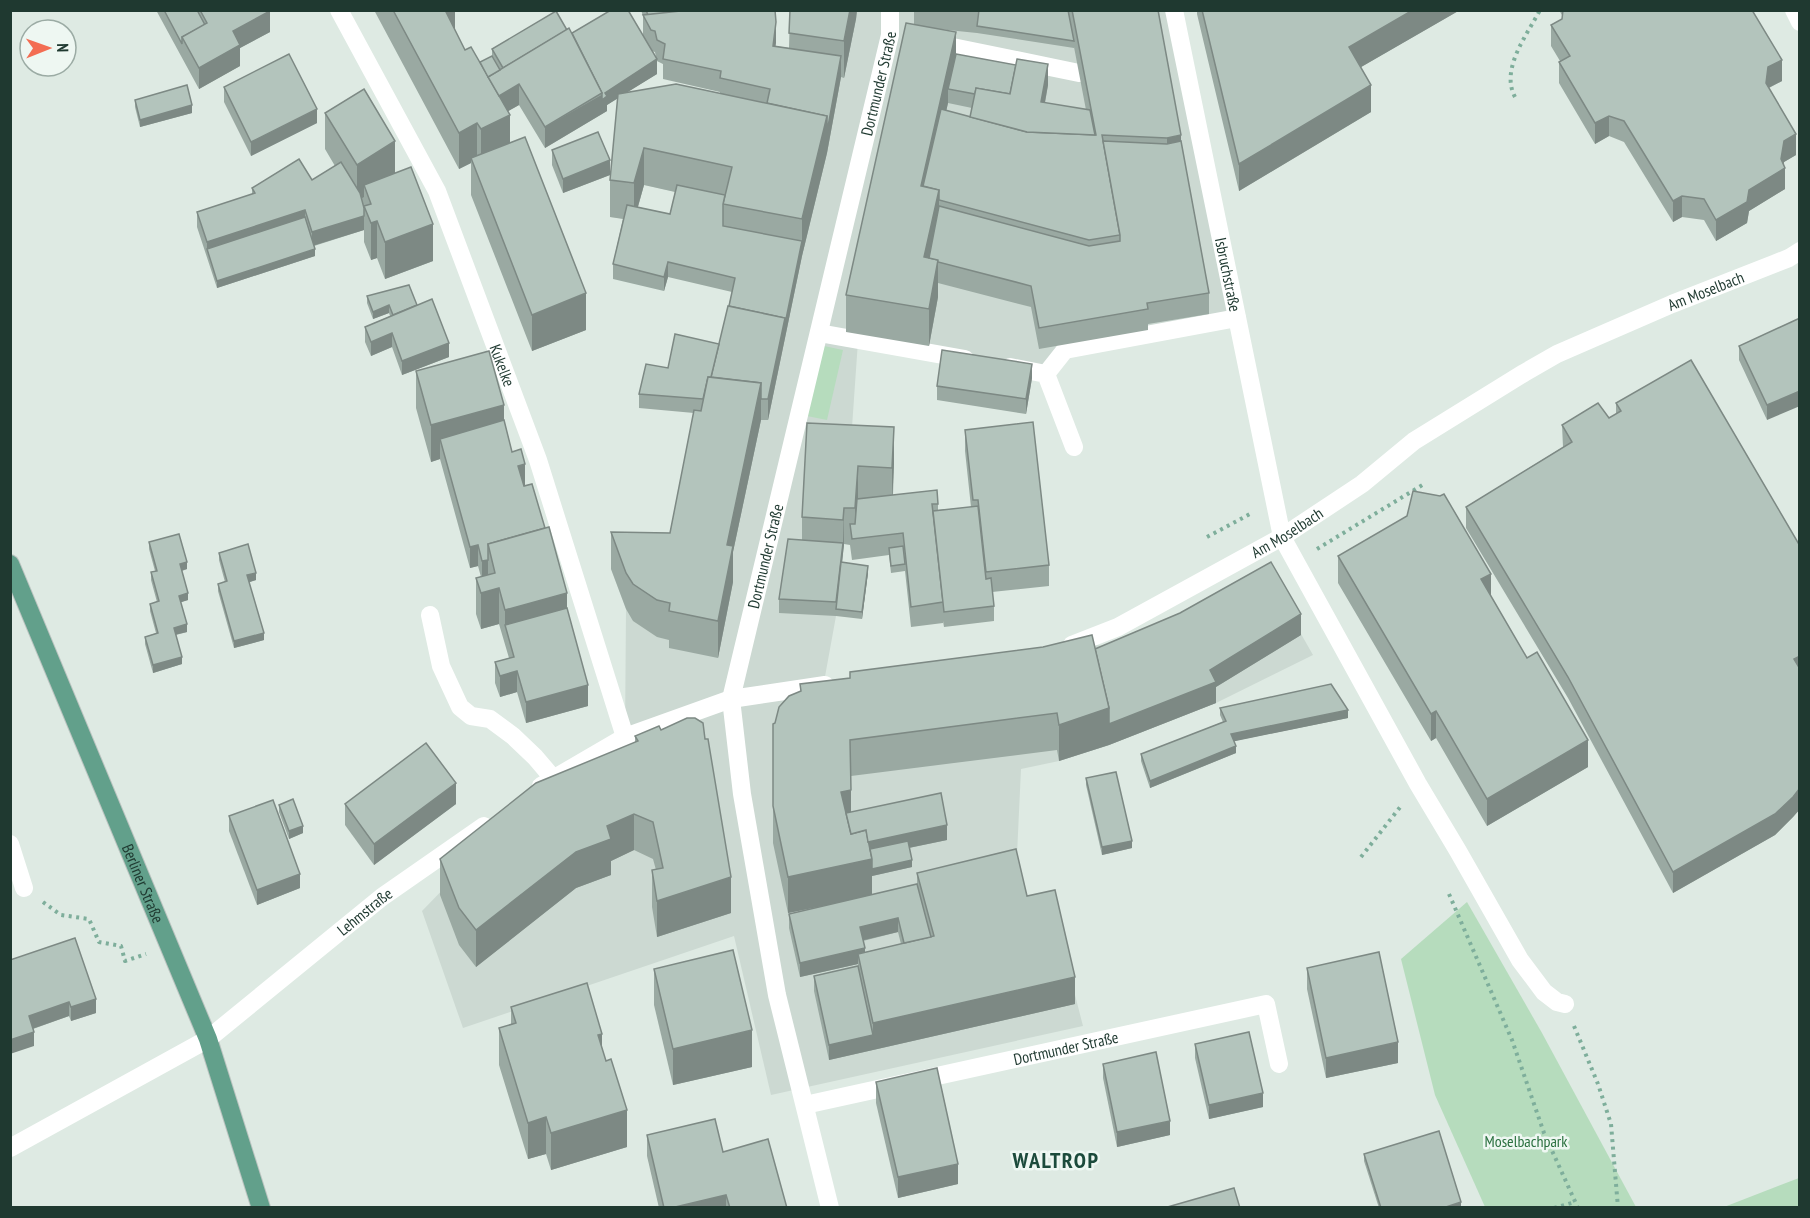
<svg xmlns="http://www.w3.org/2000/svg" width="1810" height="1218" viewBox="0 0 1810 1218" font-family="'PT Sans Narrow',sans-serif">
  <rect width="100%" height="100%" fill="#deeae3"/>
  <!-- built -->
  <path fill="#ccd9d2" d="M785 11H1174L1237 318 1065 350 1046 374 858 341 843 557 836 616 824 682 1079 643 1130 649 1272 583 1313 655 1216 703 1109 745 1059 761 1021 769 1016 876 1027 923 1055 917 1083 1026 771 1095 734 936 463 1028 422 911 552 777 625 737 626 609 611 569H670L746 246 732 204 644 185 634 220 610 217 618 130 764 139 720 92 657 61 655 52 651 50 788 70 792 12Z"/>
  <!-- green -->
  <g fill="#b6dcbd">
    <path d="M824 346 843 350 827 420 807 416Z"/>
    <path d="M1467 902 1542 1033 1636 1207H1485L1435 1095 1401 959Z"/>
    <path d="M1799 1178V1207H1724Z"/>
  </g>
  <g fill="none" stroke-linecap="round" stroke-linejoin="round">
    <defs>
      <g id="major">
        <path id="s7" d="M10 564 208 1039 261 1208"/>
      </g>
    </defs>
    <!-- major casing -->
    <use href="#major" stroke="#bcc4c1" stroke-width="20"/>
    <!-- path -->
    <g stroke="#7eae9b" stroke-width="4" stroke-dasharray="3 4.5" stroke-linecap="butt">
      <path d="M1515 97C1500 69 1527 35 1540 10"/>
      <path d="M1207 537 1250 514"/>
      <path d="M1317 549 1424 484"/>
      <path d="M1361 857 1401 806"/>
      <path d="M1449 894 1512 1040 1544 1133 1578 1208"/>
      <path d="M43 902 61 915 89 919 99 942 121 946 125 961 146 954"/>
      <path d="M1574 1026 1598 1084 1611 1124 1618 1208"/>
      <path d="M1554 1208 1575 1202"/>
    </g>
    <!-- minor -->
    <g stroke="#fff" stroke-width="18">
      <path id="s1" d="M339 10 437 191 538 460 625 737"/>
      <path id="s2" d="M1174 10 1282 537 1418 784 1458 851 1520 960 1544 992 1557 1002 1565 1004"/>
      <path d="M1794 10 1800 22"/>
      <path d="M933 43 1079 73"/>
      <path d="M819 333 965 359"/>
      <path d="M1010 367 1046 374 1074 447"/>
      <path d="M1046 374 1065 350 1237 318"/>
      <path d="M430 615 441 666 460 707 471 716 490 719 513 736 535 757 552 777"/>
      <path id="s3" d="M1072 645 1118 627 1282 537 1362 484 1414 441 1524 373 1557 354 1672 304 1789 258 1800 251"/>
      <path d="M541 786 625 737 731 699 825 685"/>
      <path d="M10 844 24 888"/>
      <path id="s4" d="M805 1105 1266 1004 1279 1064"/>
      <path id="s5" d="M10 1148 208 1039 382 897 484 826"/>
      <path id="s6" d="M830 1208 777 995 742 794 731 699 890 35V10"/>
    </g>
    <!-- major -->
    <use href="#major" stroke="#62a08b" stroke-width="18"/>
  </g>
  <!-- wall -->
  <g fill="#9aa9a2" fill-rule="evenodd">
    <path d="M156 10H269L270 32 240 48V66L199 89Z"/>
    <path d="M374 10H455V31L465 50 480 62 492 56V49L567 30 572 33 643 36V16L641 10H678L679 12 775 46 789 48 790 10H857L856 19 844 78 841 77 827 153 802 256 768 420H761L733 552V582L718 658 669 648V640L657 637 633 621 626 609 611 569V532L670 533 694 413 639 408V394L668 368 719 344 732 292 668 277 664 291 613 279V264L623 219 610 217V180L618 98 607 105V111L602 114 545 148 519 105 508 111 510 143 586 330 532 351 471 195V163L459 169ZM652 51 655 52 657 61 663 64V79L720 92V93L627 92 657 74ZM644 185 675 192 670 214 638 207Z"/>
    <path d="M914 10H1158L1181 141 1209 293V314L1148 324V330L1039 349 1031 307 938 283V297L929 346 846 332V295L914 25ZM938 29 977 33 1074 48V47L1086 110 1045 103 1048 85 956 54ZM948 103 972 108 970 117 946 111Z"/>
    <path d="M1197 10H1460L1361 67 1371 112 1239 191 1197 14Z"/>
    <path d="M1559 10H1752L1782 81 1769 88 1796 155 1784 162 1785 189 1749 211 1747 223 1716 241 1704 220 1682 217 1673 222 1624 142 1609 136 1595 144 1559 83V62L1560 61 1551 46V25L1562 19V15Z"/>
    <path d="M224 87 317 123 251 156 224 102Z"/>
    <path d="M135 100 192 113 140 127 135 107Z"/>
    <path d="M325 113 395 173 433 261 385 279 377 258 371 260 364 242V230L314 246 315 256 217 288 197 227V212L252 195V188L312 180 335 166 325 149Z"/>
    <path d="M552 150 610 175 563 193 552 165Z"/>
    <path d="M367 296 417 305 449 357 402 375 392 347 371 356 365 342V327L390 316 389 313 373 319 367 303Z"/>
    <path d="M1800 318 1767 420 1739 360V346Z"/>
    <path d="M416 371 504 420 512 452 525 485 567 608 588 706 526 723 517 692 500 697 495 683V662L509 658 499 624 481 629 476 614V578L481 577 478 566 470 568 440 459 431 462 416 408Z"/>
    <path d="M1032 378 1026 414 937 400V386Z"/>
    <path d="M1616 403 1800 546V809L1793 817 1775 835 1673 893 1568 698 1466 528V507L1563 447 1562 425 1609 418 1616 414Z"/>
    <path d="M807 423 894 464 893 495 938 504V510L971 507 965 451V430L1049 565V586L992 592 994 606V621L944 627 943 621V623L911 627 905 571 891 573 889 555 852 560 850 545 844 544 842 562 868 573 862 619 836 616 779 613V599L802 540V517Z"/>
    <path d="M149 542 187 569 182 571 188 600 180 602 187 632 176 635 182 664 153 673 145 644V637L156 633 150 611V604L157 602 151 580V572L155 571 149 549Z"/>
    <path d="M219 553 256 580 249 582 264 640 234 648 218 591V584L225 582 219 560Z"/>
    <path d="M1338 556 1491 597 1588 767 1487 826 1436 738 1431 741 1338 583Z"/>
    <path d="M1301 635 1216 687V703L1109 745 1059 761 1057 750 851 776V812L947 840 909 848 912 867 872 876V895L917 886V873L1027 896 1075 1004 829 1060 814 991V976L858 966V964L800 977 789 928V914L818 907 788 913 773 843V724L1095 649ZM898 932 901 944 865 952 863 941Z"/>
    <path d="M1220 708 1348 718 1234 741 1236 753 1150 788 1141 761V754L1223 722 1220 715Z"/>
    <path d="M635 736 731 913 657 937 652 907V870H656L653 859 634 850 611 861V875L576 888 476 967 459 945 440 895V859L635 742Z"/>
    <path d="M1086 778 1132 848 1102 855 1086 785Z"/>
    <path d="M345 804H456L374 865 345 825Z"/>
    <path d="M279 805 303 833 289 839 279 812Z"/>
    <path d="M229 816 300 888 257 905 229 831Z"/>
    <path d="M10 960 96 1013 71 1021 69 1016 33 1029 34 1046Z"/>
    <path d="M1307 968 1398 1063 1326 1078 1307 989Z"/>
    <path d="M654 969 752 1067 673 1085 654 1005Z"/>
    <path d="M511 1007 602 1048 627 1147 551 1170 546 1154 528 1159 499 1065V1028L511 1025Z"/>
    <path d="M1195 1044 1263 1107 1209 1119 1195 1058Z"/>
    <path d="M1103 1064 1170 1135 1117 1147 1103 1078Z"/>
    <path d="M876 1082 958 1184 898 1198 876 1103Z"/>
    <path d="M647 1135 723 1152 787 1208H659L647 1156Z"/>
    <path d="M1364 1154 1461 1208H1379L1364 1161Z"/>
  </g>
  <!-- shaded-wall -->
  <g fill="#7d8984">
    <path d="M443 10H455V37Z"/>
    <path d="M850 10H857L856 19 844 78V41Z"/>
    <path d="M1413 10H1460L1349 74V47Z"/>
    <path d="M270 11V32L240 48V66L199 89V68L233 31Z"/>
    <path d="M776 22V43L773 67V46Z"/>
    <path d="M956 32V69L948 89V103L927 197 921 186Z"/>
    <path d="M841 56V77L827 153 802 256 768 420V399L785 318 802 241V219Z"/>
    <path d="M657 59V74L607 105V111L602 114 545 148V127L605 93Z"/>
    <path d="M1782 60V81L1768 88 1766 83 1768 67Z"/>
    <path d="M1048 64V85L1041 123V102Z"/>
    <path d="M519 84V105L493 120V99Z"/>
    <path d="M1371 85V112L1239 191V164Z"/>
    <path d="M192 105V113L140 127V120Z"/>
    <path d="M317 109V123L251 156V142Z"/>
    <path d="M510 115V152L481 165V129Z"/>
    <path d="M1609 116V136L1595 144V123Z"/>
    <path d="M477 123V159L471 158V163L459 169V133Z"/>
    <path d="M1796 134V155L1784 162 1782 170 1785 168V189L1749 211 1747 223 1716 241V220L1781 159 1784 141Z"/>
    <path d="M1181 135V162L1167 165V138Z"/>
    <path d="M395 141V178L364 185V197L357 201V165Z"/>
    <path d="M644 148V185L634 220V183Z"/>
    <path d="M610 160V175L563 193V179Z"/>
    <path d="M939 190V227L932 260 924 257Z"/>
    <path d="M1682 196V217L1673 222V201Z"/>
    <path d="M305 210V224L207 249V242Z"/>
    <path d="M364 216V230L312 246V232Z"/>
    <path d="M377 221V258L371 260V223Z"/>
    <path d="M433 224V261L385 279V242Z"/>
    <path d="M315 249V256L217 288V281Z"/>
    <path d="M938 260V297L929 346V309Z"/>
    <path d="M668 262V277L664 291V277Z"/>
    <path d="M586 293V330L532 351V315Z"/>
    <path d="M389 305V313L373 319V312Z"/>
    <path d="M392 333V347L371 356V342Z"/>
    <path d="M449 343V357L402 375V361Z"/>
    <path d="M1032 364V378L1026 414V399Z"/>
    <path d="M761 383V420L733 552V582L718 658V621L727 545Z"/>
    <path d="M1800 391V406L1767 420V405Z"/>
    <path d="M504 405V441L440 439V459L431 462V425Z"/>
    <path d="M894 427V464L892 504V468Z"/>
    <path d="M525 464V485L518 487V466Z"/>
    <path d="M858 466V503L855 539V508Z"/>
    <path d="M844 508V544L837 609H836V602L843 543Z"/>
    <path d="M478 545V566L470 568V547Z"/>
    <path d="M488 560V581L482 582V561Z"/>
    <path d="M187 562V569L180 571V564Z"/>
    <path d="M868 566V573L862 619V612Z"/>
    <path d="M256 573V580L247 583V575Z"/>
    <path d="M1491 574V601L1481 579Z"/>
    <path d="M499 588V624L481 629V593Z"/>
    <path d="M188 593V600L179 603V596Z"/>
    <path d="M567 593V629L505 625V610Z"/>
    <path d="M1301 614V635L1216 687V703L1109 745 1059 761V725L1210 670Z"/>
    <path d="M187 624V632L174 635V628Z"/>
    <path d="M264 633V640L234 648V641Z"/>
    <path d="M1800 656V677L1794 659Z"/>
    <path d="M182 657V664L153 673V665Z"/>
    <path d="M517 671V692L500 697V676Z"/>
    <path d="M588 685V706L526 723V702Z"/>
    <path d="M1348 710V718L1231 742V734Z"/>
    <path d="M1436 711V738L1431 741V714Z"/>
    <path d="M1588 740V767L1487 826V799Z"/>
    <path d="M1236 746V753L1150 788V781Z"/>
    <path d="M456 783V804L374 865V844Z"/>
    <path d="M1800 788V809L1793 817 1775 835 1673 893V872Z"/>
    <path d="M851 790V826L844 828 841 792Z"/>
    <path d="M634 814V850L611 861V875L576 888 476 967V930L607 826Z"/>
    <path d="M947 825V840L850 860 848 846Z"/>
    <path d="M303 826V833L289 839V831Z"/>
    <path d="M1132 841V848L1102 855V847Z"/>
    <path d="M872 859 912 860V867L872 876V896L788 913V877Z"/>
    <path d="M300 874V888L257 905V890Z"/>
    <path d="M731 877V913L657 937V901Z"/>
    <path d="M898 918V932L860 941V927Z"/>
    <path d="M865 948V962L858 954V964L800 977V963Z"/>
    <path d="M1075 977V1004L829 1060V1045L873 1035V1023Z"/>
    <path d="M96 999V1013L71 1021V1007Z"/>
    <path d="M69 1002V1016L29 1030V1016Z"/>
    <path d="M752 1030V1067L673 1085V1049Z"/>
    <path d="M34 1032V1046L10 1054V1040Z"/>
    <path d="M602 1034V1071L598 1035Z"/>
    <path d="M1398 1042V1063L1326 1078V1058Z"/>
    <path d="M1263 1093V1107L1209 1119V1105Z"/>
    <path d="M627 1110V1147L551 1170V1133Z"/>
    <path d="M546 1117V1154L528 1159V1123Z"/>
    <path d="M1170 1121V1135L1117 1147V1132Z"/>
    <path d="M958 1164V1184L898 1198V1177Z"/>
    <path d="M726 1195V1208H671Z"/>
    <path d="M1461 1202V1208H1443Z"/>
  </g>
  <!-- building -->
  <g fill="#b3c4bc" stroke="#7d8984" stroke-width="1.5">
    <path d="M164 10H197L205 25 182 37V44Z"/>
    <path d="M200 10H269L270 11 233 31 240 45 199 68 182 37 207 23Z"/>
    <path d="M393 10H445L465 50 471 47 510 115 481 129 477 123 459 133Z"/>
    <path d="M611 10H628L657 59 605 93 607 96 602 100V93L572 33Z"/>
    <path d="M646 10H678L679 12 648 15Z"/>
    <path d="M690 10H775L776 22 773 46 841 56 827 132V116L767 103 770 89 720 78 721 71 663 59 665 44 657 40 655 31 651 30 643 15Z"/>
    <path d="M790 10H850L844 41 789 33Z"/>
    <path d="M979 10H1068L1074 41 977 26Z"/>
    <path d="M1072 10H1158L1181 135 1167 138 1102 135 1120 235 1089 240 939 200V190L923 186 941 109 1027 132 1096 135Z"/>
    <path d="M1202 10H1413L1349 47 1371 85 1239 164Z"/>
    <path d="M1563 10H1752L1782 60 1768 67 1766 83 1796 134 1784 141 1781 159 1785 168 1749 190 1747 202 1716 220 1704 199 1682 196 1673 201 1624 121 1609 116 1595 123 1559 62 1570 56 1551 25 1562 19Z"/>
    <path d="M556 11 567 30 503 68 492 49Z"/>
    <path d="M906 23 956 32 921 186 939 190 924 257 938 260 929 309 846 295Z"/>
    <path d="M569 28 602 93 545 127 519 84 499 96 488 77Z"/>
    <path d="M289 54 317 109 251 142 224 87Z"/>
    <path d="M956 54 1016 65 1010 94 976 88 975 94 948 89Z"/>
    <path d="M492 56 500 70 488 77 480 62Z"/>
    <path d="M1017 59 1048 64 1041 102 1090 110 1095 135 1027 132 970 117 976 88 1010 94Z"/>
    <path d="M676 84 827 116 802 219 723 204 732 167 644 148 634 183 610 180 618 94Z"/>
    <path d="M187 85 192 105 140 120 135 100Z"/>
    <path d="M364 89 395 141 357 165 325 113Z"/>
    <path d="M598 132 610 160 563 179 552 150Z"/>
    <path d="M525 137 586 293 532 315 471 158Z"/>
    <path d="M1103 141 1167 144 1181 141 1209 293 1147 303 1148 309 1039 328 1031 286 938 262V260L929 258 939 206 1089 246 1120 241V235Z"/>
    <path d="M299 159 312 180 341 162 360 193 364 208V216L312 232 305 210 207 242 197 212 255 193 252 188Z"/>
    <path d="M411 167 433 224 385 242 377 221 371 223 364 206 371 204 364 185Z"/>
    <path d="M677 185 725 195 723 204V226L802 241 785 324V318L729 306 735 278 668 262 664 277 613 264 627 205 670 214Z"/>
    <path d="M305 217 315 249 217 281 207 249Z"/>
    <path d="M409 285 417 305 393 315 389 305 373 312 367 296Z"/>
    <path d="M432 299 449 343 402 361 392 333 371 342 365 327Z"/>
    <path d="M728 306 785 318 768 399H761V383L711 377Z"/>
    <path d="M1800 318V391L1767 405 1739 346Z"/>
    <path d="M675 334 719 344 711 377H708L703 399 639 394 646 364 668 368Z"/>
    <path d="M942 350 1032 364 1026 399 937 386Z"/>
    <path d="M489 351 504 405 431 425 416 371Z"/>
    <path d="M1691 360 1800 546V656L1794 659 1800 669V788L1793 797 1775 814 1673 872 1568 677 1466 507 1572 442 1562 425 1598 403 1609 418 1621 411 1616 403Z"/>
    <path d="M708 377 761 383 727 545 733 546 718 621 669 611 670 603 657 600 633 584 626 573 611 532 670 533 694 410 701 411Z"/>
    <path d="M504 420 512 452 521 449 525 464 518 466 524 486 532 484 545 528 488 544V560L482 561 478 545 470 547 440 439Z"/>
    <path d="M1033 422 1049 565 986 572 978 500H973L965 430Z"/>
    <path d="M807 423 894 427 892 468 858 466 855 508H844L843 520 802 517Z"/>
    <path d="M937 490 938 504H932L943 602 911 607 903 533 852 539 850 524H855L857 499Z"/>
    <path d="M1413 491 1440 496 1444 494 1491 574 1481 579 1527 658 1537 652 1588 740 1487 799 1436 711 1431 714 1338 556 1407 516Z"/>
    <path d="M978 506 986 579 991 578 994 606 944 612 933 511Z"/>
    <path d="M549 527 567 593 505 610 499 588 481 593 476 578 495 573 488 544Z"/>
    <path d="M179 534 187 562 180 564 188 593 179 596 187 624 174 628 182 657 153 665 145 637 158 633 150 604 159 601 151 572 157 571 149 542Z"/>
    <path d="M788 539 843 543 836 602 779 599Z"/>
    <path d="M248 544 256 573 247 575 264 633 234 641 218 584 227 581 219 553Z"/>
    <path d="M903 546 905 564 891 566 889 548Z"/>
    <path d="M841 562 868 566 862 612 836 609Z"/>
    <path d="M1271 562 1301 614 1210 670 1216 682 1109 724V708L1095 649 1180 613Z"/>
    <path d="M567 608 588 685 526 702 517 671 500 676 495 662 514 657 505 625Z"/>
    <path d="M1092 635 1109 708 1059 725 1057 713 850 740 851 790 841 792 851 834 866 830 872 859 788 877 773 806V724L775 723 779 707 789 696 801 691 800 684 850 678V672L1043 647Z"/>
    <path d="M1331 684 1348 710 1231 734 1236 746 1150 781 1141 754 1226 721 1220 708Z"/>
    <path d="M687 718H695L703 723 705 739H708L731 877 657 901 652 870 663 868 653 822 634 814 607 826 611 839 576 852 476 930 459 908 440 859 536 783 638 741 635 736 659 726 661 730Z"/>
    <path d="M426 743 456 783 374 844 345 804Z"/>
    <path d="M1116 772 1132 841 1102 847 1086 778Z"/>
    <path d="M941 793 947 825 868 842 866 830 851 834 846 813Z"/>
    <path d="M293 799 303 826 289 831 279 805Z"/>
    <path d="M273 800 300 874 257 890 229 816Z"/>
    <path d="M908 841 912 860 872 869V859L870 849Z"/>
    <path d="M1016 849 1027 896 1055 890 1075 977 873 1023 858 954 934 936 917 873Z"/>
    <path d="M917 884 931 937 904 943 898 918 860 927 865 948 800 963 789 914Z"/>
    <path d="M75 938 96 999 71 1007 69 1002 29 1016 34 1032 10 1040V960Z"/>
    <path d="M733 950 752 1030 673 1049 654 969Z"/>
    <path d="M1379 952 1398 1042 1326 1058 1307 968Z"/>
    <path d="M858 966 873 1035 829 1045 814 976Z"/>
    <path d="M587 983 602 1034 598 1035 606 1061 611 1059 627 1110 551 1133 546 1117 528 1123 499 1028 516 1023 511 1007Z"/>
    <path d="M1249 1032 1263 1093 1209 1105 1195 1044Z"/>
    <path d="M1156 1052 1170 1121 1117 1132 1103 1064Z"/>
    <path d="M937 1068 958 1164 898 1177 876 1082Z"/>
    <path d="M715 1119 723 1152 768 1139 787 1208H730L726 1195 671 1208H664L647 1135Z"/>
    <path d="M1439 1131 1461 1202 1443 1208H1381L1364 1154Z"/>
    <path d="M1234 1188 1240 1208H1164Z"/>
  </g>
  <g text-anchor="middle" stroke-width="5" stroke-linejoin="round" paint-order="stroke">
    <!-- street labels -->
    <g font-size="16" fill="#1f3930" stroke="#eef7f2">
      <text dy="6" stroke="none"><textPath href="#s6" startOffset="1152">Dortmunder Straße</textPath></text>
      <text dy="6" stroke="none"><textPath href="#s2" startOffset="270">Isbruchstraße</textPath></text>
      <text dy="6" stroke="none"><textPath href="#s3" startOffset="729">Am Moselbach</textPath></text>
      <text dy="6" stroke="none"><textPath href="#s1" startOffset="392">Kukelke</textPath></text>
      <text dy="6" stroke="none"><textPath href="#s3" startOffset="243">Am Moselbach</textPath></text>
      <text dy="6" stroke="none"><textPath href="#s6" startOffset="666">Dortmunder Straße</textPath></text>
      <text dy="6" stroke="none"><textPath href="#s7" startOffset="346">Berliner Straße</textPath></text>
      <text dy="6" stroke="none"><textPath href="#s5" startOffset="428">Lehmstraße</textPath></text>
      <text dy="6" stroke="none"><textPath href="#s4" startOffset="267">Dortmunder Straße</textPath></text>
    </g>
    <!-- park labels -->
    <g font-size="16" fill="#2a703f" stroke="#eef7f2">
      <text x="1526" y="1147">Moselbachpark</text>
    </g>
    <!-- district labels -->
    <g font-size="22" font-weight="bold" letter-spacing="1.5" fill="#1c4b3c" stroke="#eef7f2">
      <text x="1056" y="1168">WALTROP</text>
    </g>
  </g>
  <!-- border -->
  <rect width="1810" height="1218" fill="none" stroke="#1f3930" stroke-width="24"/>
  <!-- north arrow -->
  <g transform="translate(48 48) rotate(89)"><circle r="28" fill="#eef7f2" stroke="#9baba4" stroke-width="1.5"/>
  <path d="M0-4.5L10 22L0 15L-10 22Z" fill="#f36d53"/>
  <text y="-9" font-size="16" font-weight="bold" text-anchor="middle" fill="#1f3930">N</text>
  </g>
</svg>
